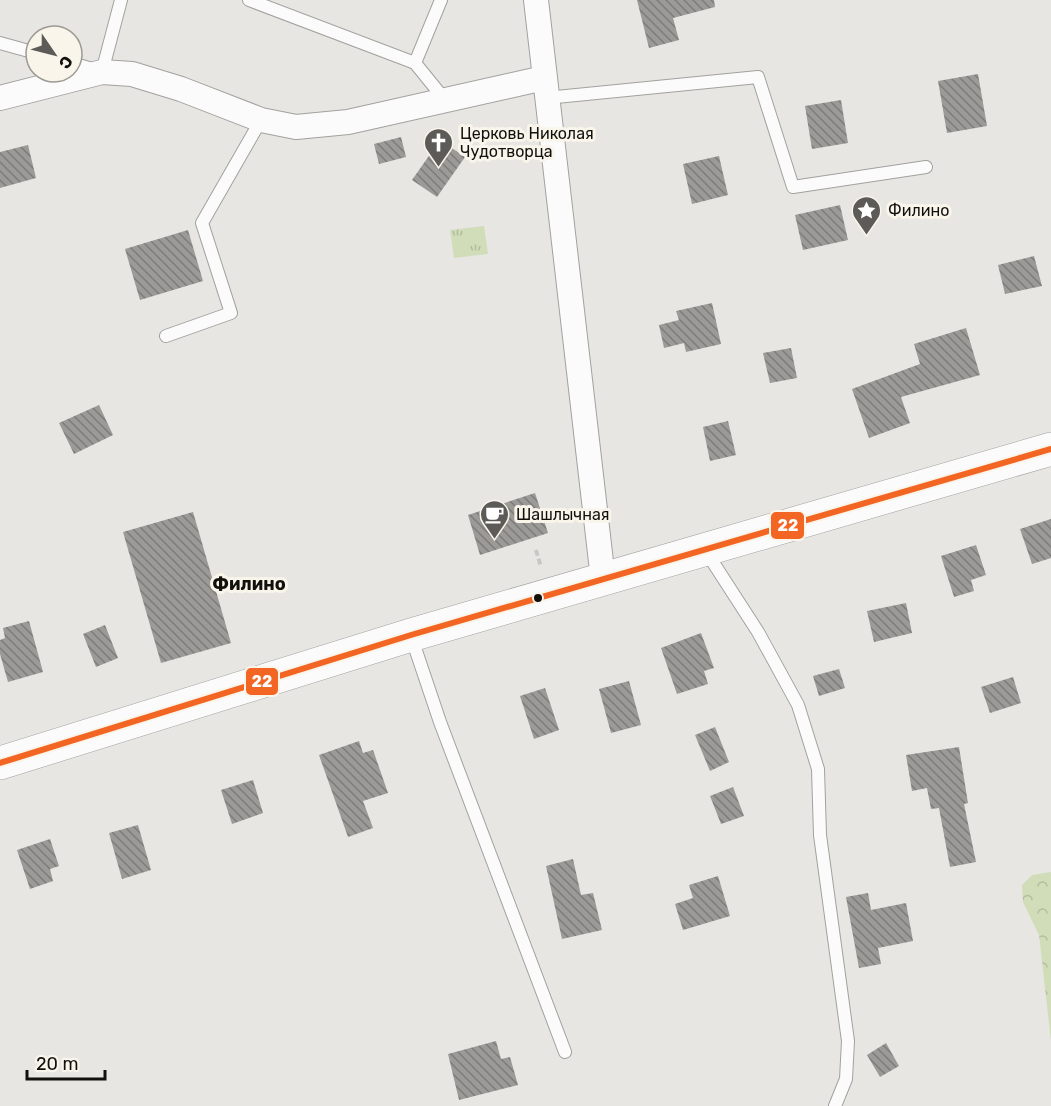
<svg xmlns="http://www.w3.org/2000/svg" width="1051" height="1106" viewBox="0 0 1051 1106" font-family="Rubik,sans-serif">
  <defs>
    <pattern id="grass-tufts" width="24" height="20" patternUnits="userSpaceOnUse" patternTransform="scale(1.5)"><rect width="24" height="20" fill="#d0ddb8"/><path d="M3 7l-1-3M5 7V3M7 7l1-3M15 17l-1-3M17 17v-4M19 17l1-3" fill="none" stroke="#b2bd9d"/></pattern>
    <pattern id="forest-crowns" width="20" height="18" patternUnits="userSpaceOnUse" patternTransform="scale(1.5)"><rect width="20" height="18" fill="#d0ddb8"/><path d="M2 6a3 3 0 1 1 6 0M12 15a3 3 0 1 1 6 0" fill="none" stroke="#b2bd9d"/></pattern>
    <pattern id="building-back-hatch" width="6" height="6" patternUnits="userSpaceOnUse" patternTransform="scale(1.5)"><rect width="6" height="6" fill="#9c9a97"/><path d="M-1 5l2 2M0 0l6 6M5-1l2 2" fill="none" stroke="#7e7c7a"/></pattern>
  </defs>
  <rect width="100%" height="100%" fill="#e8e6e2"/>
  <!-- grass -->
  <path fill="url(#grass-tufts)" d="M484 226 488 254 454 258 450 230Z"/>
  <!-- forest -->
  <path fill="url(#forest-crowns)" d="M1051 872V1041L1039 935 1023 902 1022 885 1032 875Z"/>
  <!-- building -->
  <g fill="url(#building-back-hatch)">
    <path d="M637 0H714L715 7 673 18 679 40 649 48Z"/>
    <path d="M978 74 987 126 947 133 938 81Z"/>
    <path d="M841 100 848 143 812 149 805 106Z"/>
    <path d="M401 137 406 157 379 164 374 144Z"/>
    <path d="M440 140 465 157 437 197 412 180Z"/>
    <path d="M28 145 36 178 0 188V152Z"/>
    <path d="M719 156 728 195 692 204 683 164Z"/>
    <path d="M840 205 848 240 803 250 795 215Z"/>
    <path d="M188 230 203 281 140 300 125 249Z"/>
    <path d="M1034 256 1042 286 1005 294 998 265Z"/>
    <path d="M712 303 721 344 686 352 684 343 664 348 659 325 679 320 676 311Z"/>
    <path d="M966 328 980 375 901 397 910 423 869 438 852 389 920 364 914 344Z"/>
    <path d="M791 348 797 378 770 383 763 353Z"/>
    <path d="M99 405 113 435 74 454 59 423Z"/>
    <path d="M728 421 736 455 710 461 703 427Z"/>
    <path d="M535 493 548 533 480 555 468 515Z"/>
    <path d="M193 512 231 643 161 663 123 532Z"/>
    <path d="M1051 519V558L1032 564 1020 529Z"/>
    <path d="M976 545 986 575 971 580 974 591 954 597 941 556Z"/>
    <path d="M906 603 912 633 874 642 867 611Z"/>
    <path d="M29 621 43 672 8 682 0 654V640L5 638 3 628Z"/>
    <path d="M105 625 118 658 96 667 83 634Z"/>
    <path d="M701 633 714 668 704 671 708 684 677 694 661 648Z"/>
    <path d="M839 669 845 688 819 696 813 676Z"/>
    <path d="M1013 677 1021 703 990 713 981 687Z"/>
    <path d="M629 681 641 725 611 733 599 689Z"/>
    <path d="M545 688 559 730 534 739 520 696Z"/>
    <path d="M715 727 729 762 710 771 695 735Z"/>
    <path d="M359 741 363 753 373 750 388 793 363 801 373 828 348 837 319 755Z"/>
    <path d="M959 747 968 803 964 804 976 862 950 867 939 808 931 809 927 788 912 791 906 755Z"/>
    <path d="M253 780 263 813 232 824 221 790Z"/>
    <path d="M733 787 744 816 721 824 710 796Z"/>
    <path d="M138 825 151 870 122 879 109 833Z"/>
    <path d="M50 839 59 866 50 869 53 881 30 889 17 850Z"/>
    <path d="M573 859 581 895 593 893 602 930 562 939 546 866Z"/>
    <path d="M718 876 730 916 683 930 675 904 693 898 689 885Z"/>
    <path d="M868 893 871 910 906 903 913 941 878 948 881 964 859 968 846 897Z"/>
    <path d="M496 1041 501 1059 510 1057 518 1085 459 1100 448 1054Z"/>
    <path d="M886 1043 899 1066 880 1077 867 1055Z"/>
  </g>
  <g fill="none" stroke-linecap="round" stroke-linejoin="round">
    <defs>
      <g id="lane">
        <path d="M249 0 415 63"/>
        <path d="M441 0 415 63 445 100"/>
        <path d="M0 43 36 53"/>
        <path d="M72 63 102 72 121 0"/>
        <path d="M546 98 758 77 793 187 926 167"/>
        <path d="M166 336 231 313 202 223 261 120"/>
        <path d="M705 550 758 632 798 705 818 769 820 835 848 1041 846 1079 835 1106"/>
        <path d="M411 636 440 722 565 1052"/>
      </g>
      <g id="street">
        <path d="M536 0 603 579"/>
        <path d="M0 98 102 72 132 74 181 89 261 120 296 127 348 122 544 78"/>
      </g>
      <path id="secondary" d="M0 763 411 635 1051 449"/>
    </defs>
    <!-- lane casing -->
    <use href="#lane" stroke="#a2a19e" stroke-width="14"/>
    <!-- street casing -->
    <use href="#street" stroke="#a2a19e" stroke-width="26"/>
    <!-- secondary casing -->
    <use href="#secondary" stroke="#a2a19e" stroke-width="34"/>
    <!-- path -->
    <path stroke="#c8c7c6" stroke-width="4" stroke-dasharray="6 3" stroke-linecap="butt" d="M536 550 541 567"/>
    <!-- lane -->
    <use href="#lane" stroke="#fcfbfb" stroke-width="12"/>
    <!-- street -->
    <use href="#street" stroke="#fcfbfb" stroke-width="24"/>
    <!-- secondary -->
    <use href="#secondary" stroke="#fcfbfb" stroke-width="33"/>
    <defs>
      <path id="bus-1" d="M0 763 411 635 1051 449"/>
    </defs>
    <!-- bus-1 casing -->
    <use href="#bus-1" stroke="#f9f5eb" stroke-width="10"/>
    <!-- bus-1 -->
    <use href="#bus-1" stroke="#f26522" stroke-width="6"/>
  </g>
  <!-- icons -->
  <defs>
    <symbol id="church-pin" viewBox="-11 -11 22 30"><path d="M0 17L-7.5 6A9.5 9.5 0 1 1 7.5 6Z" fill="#5c5b58" stroke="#f9f5eb"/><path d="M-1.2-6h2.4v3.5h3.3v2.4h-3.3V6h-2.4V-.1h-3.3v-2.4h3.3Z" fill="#fff"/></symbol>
    <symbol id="sight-pin" viewBox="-11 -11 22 30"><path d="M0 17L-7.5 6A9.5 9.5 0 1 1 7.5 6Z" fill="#5c5b58" stroke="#f9f5eb"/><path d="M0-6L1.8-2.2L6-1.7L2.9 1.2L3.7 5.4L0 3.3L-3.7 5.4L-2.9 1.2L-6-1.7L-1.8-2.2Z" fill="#fff"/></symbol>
    <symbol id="cafe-pin" viewBox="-11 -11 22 30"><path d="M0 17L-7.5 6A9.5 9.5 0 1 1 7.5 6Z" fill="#5c5b58" stroke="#f9f5eb"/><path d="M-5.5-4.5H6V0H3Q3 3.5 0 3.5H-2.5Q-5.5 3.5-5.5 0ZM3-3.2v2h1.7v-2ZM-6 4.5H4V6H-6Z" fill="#fff"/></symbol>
  </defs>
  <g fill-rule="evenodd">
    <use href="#church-pin" x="422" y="126" width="33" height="45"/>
    <use href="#sight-pin" x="850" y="194" width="33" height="45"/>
    <use href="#cafe-pin" x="478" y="498" width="33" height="45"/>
  </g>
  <!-- markers -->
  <circle fill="#11100d" stroke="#f9f5eb" stroke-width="2" cx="538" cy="598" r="5"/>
  <g text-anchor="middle" stroke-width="6" stroke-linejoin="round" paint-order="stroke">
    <!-- poi labels -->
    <g font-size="16" fill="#11100d" stroke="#f9f5eb" text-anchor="start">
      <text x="460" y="139">Церковь Николая<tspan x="460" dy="18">Чудотворца</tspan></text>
      <text x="888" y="216">Филино</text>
      <text x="516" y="520">Шашлычная</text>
    </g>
    <!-- neighbourhood labels -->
    <g font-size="18" font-weight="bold" fill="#11100d" stroke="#f9f5eb">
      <text x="249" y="590">Филино</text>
    </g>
  </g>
  <g stroke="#f9f5eb" stroke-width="2">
    <rect x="770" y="511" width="35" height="29" rx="6" fill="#f26522"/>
    <rect x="245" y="667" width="34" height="29" rx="6" fill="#f26522"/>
  </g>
  <g font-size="16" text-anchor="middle" font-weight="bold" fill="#fff">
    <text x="788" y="531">22</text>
    <text x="262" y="687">22</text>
  </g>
  <!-- north arrow -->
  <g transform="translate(54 54) rotate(125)"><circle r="28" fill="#f9f5eb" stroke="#9c9992" stroke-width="1.5"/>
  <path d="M0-4.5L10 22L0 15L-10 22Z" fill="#5c5b58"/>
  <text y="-9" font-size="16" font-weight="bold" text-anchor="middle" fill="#11100d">С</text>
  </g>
  <!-- scale -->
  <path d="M27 1070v9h78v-9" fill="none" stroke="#11100d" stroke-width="3"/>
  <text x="36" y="1070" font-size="18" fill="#11100d" stroke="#f9f5eb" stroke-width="4.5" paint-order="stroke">20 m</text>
</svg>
